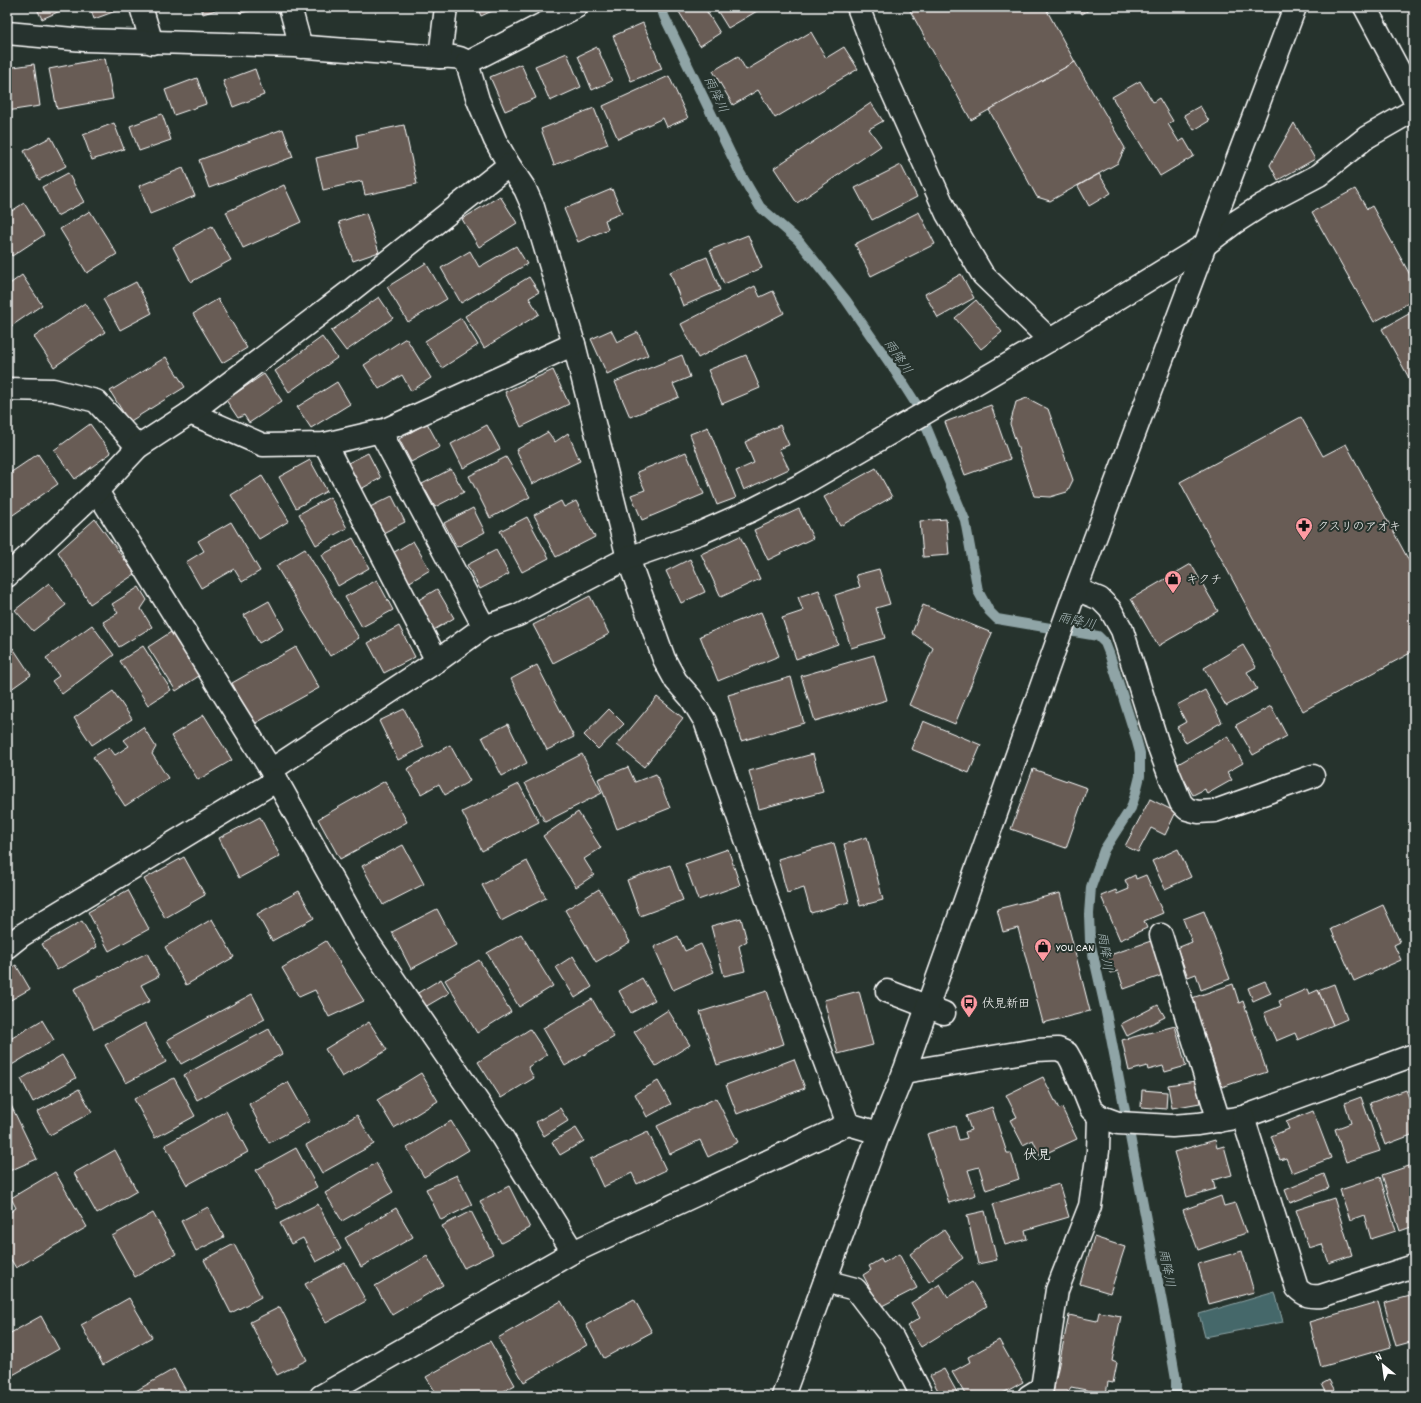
<svg xmlns="http://www.w3.org/2000/svg" width="1421" height="1403" viewBox="0 0 1421 1403" font-family="Dekko,'Klee One',sans-serif">
  <rect width="100%" height="100%" fill="#26332d"/>
  <filter id="ink" filterUnits="userSpaceOnUse"><feTurbulence type="fractalNoise" baseFrequency=".025" numOctaves="2"/><feDisplacementMap in="SourceGraphic" scale="8" xChannelSelector="R" yChannelSelector="G"/><feConvolveMatrix kernelMatrix="1 2 1 2 8 2 1 2 1" color-interpolation-filters="sRGB"/></filter>
  <g filter="url(#ink)">
    <!-- water -->
    <path fill="#44686a" stroke="#8fa4a6" d="M1275 1292 1283 1322 1205 1337 1199 1314Z"/>
    <g fill="none" stroke-linecap="round" stroke-linejoin="round">
      <!-- stream -->
      <path stroke="#8fa4a6" stroke-width="10" d="M661 7 664 16 739 171 760 207 798 240 846 300 895 371 918 407 965 520 978 591 989 611 997 619 1098 636 1105 643 1109 653 1136 738 1140 753V776L1136 792 1131 808 1104 850 1091 887 1089 914 1090 941 1105 1007 1167 1328 1176 1380V1396"/>
    </g>
    <!-- building -->
    <g fill="#675b54" stroke="#fff">
      <path d="M36 7H69L42 19Z"/>
      <path d="M90 7H123L124 8 94 19Z"/>
      <path d="M201 7H225L203 14Z"/>
      <path d="M239 7H266L240 13Z"/>
      <path d="M477 7H501L481 16Z"/>
      <path d="M676 7H704L720 33 700 46Z"/>
      <path d="M715 7H764L728 28Z"/>
      <path d="M908 7H1045L1075 62 971 120Z"/>
      <path d="M1078 7H1094L1082 14Z"/>
      <path d="M643 23 662 69 631 81 613 36Z"/>
      <path d="M811 32 826 58 844 47 858 69 775 118 758 90 733 105 713 71 738 56 746 70Z"/>
      <path d="M597 47 612 81 592 90 578 56Z"/>
      <path d="M567 53 581 87 550 101 535 66Z"/>
      <path d="M105 58 113 99 57 109 49 69Z"/>
      <path d="M1075 62 1125 148 1118 163 1050 201 1037 197 989 110Z"/>
      <path d="M34 64 40 106 7 111V68Z"/>
      <path d="M521 64 536 98 505 111 490 77Z"/>
      <path d="M255 69 264 95 233 107 223 81Z"/>
      <path d="M669 76 688 118 667 127 663 118 618 139 603 106Z"/>
      <path d="M197 78 206 104 174 115 165 90Z"/>
      <path d="M1140 81 1153 102 1159 98 1173 121 1168 124 1179 142 1184 139 1194 156 1160 176 1112 97Z"/>
      <path d="M871 103 883 121 869 129 881 146 797 203 774 168Z"/>
      <path d="M1200 106 1209 121 1194 130 1184 115Z"/>
      <path d="M594 108 608 144 554 165 541 129Z"/>
      <path d="M162 114 171 140 139 151 130 126Z"/>
      <path d="M114 123 124 149 92 160 83 135Z"/>
      <path d="M1294 123 1315 159 1278 180 1270 165Z"/>
      <path d="M404 125 417 184 365 195 362 181 323 190 316 158 358 148 356 135Z"/>
      <path d="M283 129 293 157 209 188 199 160Z"/>
      <path d="M51 137 66 166 39 180 24 151Z"/>
      <path d="M901 165 917 197 872 220 855 188Z"/>
      <path d="M183 168 195 196 150 214 139 186Z"/>
      <path d="M68 173 84 202 57 216 42 187Z"/>
      <path d="M1099 174 1111 193 1089 206 1078 186Z"/>
      <path d="M284 185 301 222 243 248 226 212Z"/>
      <path d="M612 189 622 213 605 220 608 229 578 242 564 209Z"/>
      <path d="M1355 189 1367 209 1372 206 1414 282V300L1374 322 1312 212Z"/>
      <path d="M500 196 517 223 479 247 462 219Z"/>
      <path d="M24 203 44 235 12 256 7 248V214Z"/>
      <path d="M90 211 117 254 87 273 60 229Z"/>
      <path d="M919 212 935 244 871 276 855 244Z"/>
      <path d="M366 213 379 252 353 261 339 222Z"/>
      <path d="M212 226 231 260 191 282 173 247Z"/>
      <path d="M748 235 762 268 724 284 710 250Z"/>
      <path d="M516 246 527 264 461 303 441 268 470 251 479 267Z"/>
      <path d="M707 257 720 290 683 306 670 272Z"/>
      <path d="M426 263 447 299 408 322 387 287Z"/>
      <path d="M961 274 974 298 938 318 925 294Z"/>
      <path d="M22 275 42 305 7 329V286Z"/>
      <path d="M529 277 539 292 529 298 539 314 484 348 465 316Z"/>
      <path d="M136 282 152 313 120 330 103 299Z"/>
      <path d="M755 286 760 297 773 291 784 313 698 358 681 324Z"/>
      <path d="M379 297 393 318 346 351 331 331Z"/>
      <path d="M218 299 247 348 222 363 193 314Z"/>
      <path d="M976 300 1002 332 981 349 955 318Z"/>
      <path d="M85 303 105 332 54 367 34 337Z"/>
      <path d="M1414 311V387L1382 329Z"/>
      <path d="M461 318 478 345 442 368 425 341Z"/>
      <path d="M611 330 617 342 638 332 648 355 607 374 591 339Z"/>
      <path d="M322 337 337 358 289 392 275 371Z"/>
      <path d="M406 338 431 378 411 391 402 375 379 389 364 365Z"/>
      <path d="M682 355 690 377 673 384 679 397 630 417 615 382Z"/>
      <path d="M746 355 760 388 722 404 708 370Z"/>
      <path d="M166 357 185 387 129 422 110 391Z"/>
      <path d="M553 370 569 404 521 427 505 392Z"/>
      <path d="M264 374 282 401 249 423 244 415 238 418 226 400Z"/>
      <path d="M337 382 350 404 311 428 297 407Z"/>
      <path d="M1027 398 1048 409 1073 480 1067 492 1050 497 1034 496 1010 424 1016 402Z"/>
      <path d="M991 405 1010 459 965 475 945 422Z"/>
      <path d="M1301 417 1323 456 1346 444 1414 570V651L1303 711 1180 482Z"/>
      <path d="M427 423 440 447 411 462 399 439Z"/>
      <path d="M90 424 111 453 75 479 54 450Z"/>
      <path d="M487 425 500 449 463 468 451 444Z"/>
      <path d="M780 425 789 445 779 449 789 469 744 490 736 471 754 463 745 442Z"/>
      <path d="M708 427 736 498 717 505 690 434Z"/>
      <path d="M548 432 555 442 568 433 580 461 532 484 516 450Z"/>
      <path d="M686 452 704 494 642 520 631 495 645 490 637 472Z"/>
      <path d="M368 453 381 478 359 490 346 464Z"/>
      <path d="M38 454 58 484 7 519V475Z"/>
      <path d="M506 457 530 497 490 518 469 476Z"/>
      <path d="M310 460 327 491 296 508 279 477Z"/>
      <path d="M876 468 892 497 840 526 824 497Z"/>
      <path d="M451 469 464 492 435 507 422 484Z"/>
      <path d="M262 476 289 521 259 539 231 495Z"/>
      <path d="M392 496 405 522 383 533 370 507Z"/>
      <path d="M330 497 347 528 316 545 299 514Z"/>
      <path d="M561 501 564 507 576 501 595 537 556 557 534 515Z"/>
      <path d="M473 508 485 532 457 547 444 523Z"/>
      <path d="M799 509 813 538 768 560 754 530Z"/>
      <path d="M527 517 549 558 522 572 500 531Z"/>
      <path d="M95 519 135 574 90 604 58 552Z"/>
      <path d="M946 519 949 555 923 557 920 521Z"/>
      <path d="M231 522 260 571 242 582 234 569 201 588 186 562 204 551 198 541Z"/>
      <path d="M740 536 760 579 721 597 701 554Z"/>
      <path d="M353 538 369 568 338 586 322 555Z"/>
      <path d="M413 541 430 570 408 583 391 554Z"/>
      <path d="M305 549 359 638 330 656 276 566Z"/>
      <path d="M496 550 509 574 480 589 467 565Z"/>
      <path d="M690 559 705 592 681 603 666 571Z"/>
      <path d="M1191 564 1218 611 1158 646 1131 599Z"/>
      <path d="M879 569 890 604 876 608 885 638 851 648 835 595 860 587 856 575Z"/>
      <path d="M377 580 393 610 362 627 345 597Z"/>
      <path d="M49 583 66 605 33 631 15 610Z"/>
      <path d="M139 587 147 600 141 609 152 627 119 647 103 622 118 613 112 604Z"/>
      <path d="M437 589 454 618 432 631 415 602Z"/>
      <path d="M819 590 838 644 796 659 782 618 803 611 798 597Z"/>
      <path d="M590 596 609 634 553 663 533 625Z"/>
      <path d="M269 601 284 629 259 643 244 615Z"/>
      <path d="M923 605 992 633 955 724 909 705 933 648 912 633Z"/>
      <path d="M761 612 779 656 718 681 700 636Z"/>
      <path d="M92 625 114 655 62 694 52 681 59 676 46 658Z"/>
      <path d="M399 626 415 657 384 673 368 643Z"/>
      <path d="M171 632 199 676 176 691 148 647Z"/>
      <path d="M1243 645 1256 667 1247 672 1257 689 1226 706 1204 668Z"/>
      <path d="M143 646 171 690 148 705 120 661Z"/>
      <path d="M296 647 319 688 254 724 232 683Z"/>
      <path d="M13 648 31 675 7 692V652Z"/>
      <path d="M874 655 887 700 815 721 801 676Z"/>
      <path d="M537 665 574 737 547 750 511 679Z"/>
      <path d="M791 677 804 723 741 741 728 695Z"/>
      <path d="M1205 690 1222 722 1186 743 1177 727 1186 722 1177 705Z"/>
      <path d="M113 691 132 719 92 745 74 718Z"/>
      <path d="M657 697 683 718 644 767 617 745Z"/>
      <path d="M1271 706 1287 736 1253 755 1236 725Z"/>
      <path d="M404 709 424 747 398 760 379 721Z"/>
      <path d="M609 709 624 724 598 749 584 735Z"/>
      <path d="M204 715 232 760 198 780 171 736Z"/>
      <path d="M923 721 981 745 969 773 911 749Z"/>
      <path d="M508 724 527 763 502 776 482 737Z"/>
      <path d="M143 727 156 747 152 754 168 778 125 806 93 757 109 747 115 755 129 746 124 740Z"/>
      <path d="M1228 736 1243 763 1227 772 1232 780 1207 794 1205 789 1193 795 1176 765Z"/>
      <path d="M450 745 470 781 445 795 439 784 421 794 407 769Z"/>
      <path d="M582 754 602 793 545 822 525 783Z"/>
      <path d="M813 754 823 792 759 809 749 771Z"/>
      <path d="M628 767 635 782 656 774 670 808 617 829 598 779Z"/>
      <path d="M1033 769 1087 788 1066 848 1011 829Z"/>
      <path d="M385 781 407 822 340 859 318 819Z"/>
      <path d="M519 784 539 822 482 851 462 812Z"/>
      <path d="M1150 799 1176 812 1165 835 1151 828 1138 852 1125 846Z"/>
      <path d="M578 812 601 848 584 859 594 875 576 887 543 836Z"/>
      <path d="M260 817 280 856 239 878 219 838Z"/>
      <path d="M867 837 883 900 860 906 844 844Z"/>
      <path d="M834 843 849 902 811 913 804 888 787 893 778 859Z"/>
      <path d="M403 845 424 884 383 905 362 866Z"/>
      <path d="M728 849 740 885 698 900 685 864Z"/>
      <path d="M1178 849 1191 877 1165 889 1152 861Z"/>
      <path d="M184 857 205 895 165 918 144 879Z"/>
      <path d="M527 861 546 898 501 921 482 885Z"/>
      <path d="M670 865 683 900 640 916 627 880Z"/>
      <path d="M1135 875 1136 879 1146 875 1163 913 1144 921 1147 928 1120 940 1101 896 1116 890 1117 894 1129 889 1125 880Z"/>
      <path d="M599 889 630 942 596 962 565 910Z"/>
      <path d="M128 890 149 929 109 951 88 912Z"/>
      <path d="M299 891 314 918 272 941 257 914Z"/>
      <path d="M1060 893 1090 1011 1043 1023 1018 928 1003 932 997 909Z"/>
      <path d="M1383 905 1400 942 1394 945 1401 960 1354 981 1331 929Z"/>
      <path d="M437 909 456 945 411 969 392 932Z"/>
      <path d="M1204 911 1230 979 1201 990 1196 974 1188 977 1177 948 1192 942 1183 919Z"/>
      <path d="M741 918 747 941 739 946 745 971 724 976 711 926Z"/>
      <path d="M212 919 234 957 186 985 165 947Z"/>
      <path d="M82 921 97 947 57 970 42 944Z"/>
      <path d="M521 934 553 986 519 1007 487 953Z"/>
      <path d="M678 936 685 951 701 944 714 972 673 990 654 947Z"/>
      <path d="M326 941 364 1001 329 1017 315 990 299 997 282 968Z"/>
      <path d="M1151 941 1163 975 1124 989 1118 971 1110 973 1104 957Z"/>
      <path d="M147 953 159 976 141 985 150 1001 94 1029 74 989Z"/>
      <path d="M573 956 592 987 575 998 556 967Z"/>
      <path d="M479 960 511 1012 477 1033 445 980Z"/>
      <path d="M16 965 30 989 7 1002V970Z"/>
      <path d="M642 978 655 1000 631 1013 619 991Z"/>
      <path d="M441 979 449 993 425 1007 416 994Z"/>
      <path d="M1265 981 1271 993 1253 1001 1248 988Z"/>
      <path d="M1233 984 1239 1003 1243 1001 1267 1072 1222 1087 1192 998Z"/>
      <path d="M1334 984 1347 1019 1333 1025 1318 990Z"/>
      <path d="M1307 989 1309 994 1318 990 1333 1025 1298 1040 1295 1033 1276 1041 1264 1013 1281 1006 1279 1001Z"/>
      <path d="M767 991 784 1044 717 1065 700 1012Z"/>
      <path d="M859 991 873 1045 838 1054 824 1000Z"/>
      <path d="M252 994 265 1019 181 1064 167 1040Z"/>
      <path d="M592 999 614 1037 565 1066 543 1028Z"/>
      <path d="M1158 1005 1165 1017 1127 1036 1121 1024Z"/>
      <path d="M668 1010 690 1045 656 1066 634 1032Z"/>
      <path d="M42 1020 54 1040 10 1066 7 1060V1041Z"/>
      <path d="M369 1022 387 1050 342 1077 325 1049Z"/>
      <path d="M145 1023 166 1062 126 1083 105 1045Z"/>
      <path d="M1175 1026 1186 1066 1165 1072 1163 1066 1148 1070 1147 1066 1129 1071 1122 1040Z"/>
      <path d="M269 1029 282 1054 197 1100 184 1075Z"/>
      <path d="M530 1029 547 1055 528 1067 534 1078 501 1098 478 1062Z"/>
      <path d="M62 1055 76 1078 33 1102 21 1079Z"/>
      <path d="M794 1059 805 1088 737 1114 726 1085Z"/>
      <path d="M421 1073 438 1101 394 1128 377 1100Z"/>
      <path d="M1043 1077 1059 1109 1062 1108 1077 1139 1040 1156 1033 1140 1023 1145 1010 1120 1017 1117 1006 1095Z"/>
      <path d="M174 1078 195 1116 155 1138 134 1099Z"/>
      <path d="M658 1081 671 1104 647 1117 635 1094Z"/>
      <path d="M1196 1081 1200 1103 1172 1108 1168 1085Z"/>
      <path d="M288 1082 310 1121 269 1143 249 1104Z"/>
      <path d="M79 1089 92 1112 50 1135 37 1112Z"/>
      <path d="M1142 1090 1167 1092 1166 1109 1141 1107Z"/>
      <path d="M1406 1090 1414 1111V1134L1385 1145 1370 1103Z"/>
      <path d="M7 1097 37 1159 7 1172Z"/>
      <path d="M1361 1097 1380 1151 1346 1162 1335 1129 1351 1123 1345 1103Z"/>
      <path d="M716 1098 738 1142 708 1157 700 1140 670 1154 657 1126Z"/>
      <path d="M992 1107 1007 1153H1011L1019 1179 986 1190 979 1167 968 1170 976 1195 949 1203 927 1134 955 1126 959 1140 967 1138 965 1132 971 1130 966 1116Z"/>
      <path d="M560 1108 568 1121 544 1136 536 1122Z"/>
      <path d="M226 1111 248 1152 187 1185 165 1145Z"/>
      <path d="M1313 1111 1331 1158 1292 1173 1286 1158 1280 1160 1271 1136 1289 1129 1286 1122Z"/>
      <path d="M357 1115 374 1144 322 1173 306 1145Z"/>
      <path d="M451 1121 469 1150 424 1177 407 1148Z"/>
      <path d="M576 1128 584 1141 560 1155 552 1142Z"/>
      <path d="M648 1132 666 1170 637 1184 632 1173 603 1187 590 1159Z"/>
      <path d="M1215 1140 1217 1148 1224 1146 1232 1175 1213 1180 1215 1189 1187 1197 1174 1152Z"/>
      <path d="M296 1148 317 1187 277 1209 256 1170Z"/>
      <path d="M115 1150 137 1191 97 1214 74 1173Z"/>
      <path d="M376 1163 393 1192 342 1221 325 1193Z"/>
      <path d="M1412 1165 1414 1173V1226L1400 1231 1382 1175Z"/>
      <path d="M55 1172 87 1227 16 1268 7 1253V1214L16 1208 11 1198Z"/>
      <path d="M1324 1174 1329 1188 1290 1203 1285 1190Z"/>
      <path d="M457 1175 472 1205 441 1220 426 1189Z"/>
      <path d="M1380 1177 1396 1231 1371 1239 1364 1215 1350 1220 1340 1190Z"/>
      <path d="M1059 1184 1069 1217 1025 1230 1027 1239 1005 1245 993 1204Z"/>
      <path d="M509 1186 530 1228 501 1243 480 1201Z"/>
      <path d="M1221 1196 1224 1206 1235 1203 1246 1233 1198 1250 1183 1210Z"/>
      <path d="M1334 1198 1352 1255 1329 1263 1322 1244 1309 1248 1296 1210Z"/>
      <path d="M318 1204 341 1249 316 1262 303 1238 291 1244 280 1223Z"/>
      <path d="M208 1207 224 1237 196 1251 181 1221Z"/>
      <path d="M396 1208 413 1237 361 1267 345 1238Z"/>
      <path d="M471 1211 493 1254 464 1268 442 1226Z"/>
      <path d="M985 1211 997 1260 978 1264 967 1215Z"/>
      <path d="M153 1213 176 1254 135 1277 112 1236Z"/>
      <path d="M944 1230 963 1258 929 1282 910 1254Z"/>
      <path d="M1094 1237 1125 1247 1110 1293 1080 1284Z"/>
      <path d="M234 1244 261 1297 231 1313 204 1260Z"/>
      <path d="M1242 1251 1254 1292 1209 1304 1198 1264Z"/>
      <path d="M899 1254 917 1288 880 1307 863 1275 871 1270 869 1266 881 1259 883 1263Z"/>
      <path d="M427 1256 443 1285 392 1315 375 1286Z"/>
      <path d="M345 1263 366 1301 326 1323 305 1284Z"/>
      <path d="M972 1282 987 1306 921 1347 907 1326 920 1318 911 1303 940 1284 948 1297Z"/>
      <path d="M1414 1295V1341L1396 1346 1384 1303Z"/>
      <path d="M129 1298 152 1337 103 1365 81 1325Z"/>
      <path d="M634 1299 652 1332 604 1358 586 1325Z"/>
      <path d="M561 1301 587 1345 524 1382 498 1338Z"/>
      <path d="M1378 1302 1391 1347 1321 1367 1309 1322Z"/>
      <path d="M280 1307 307 1360 277 1375 250 1322Z"/>
      <path d="M1099 1312 1121 1316 1112 1361 1117 1363 1113 1383 1108 1382 1106 1394 1071 1387 1066 1395 1053 1393 1069 1315 1097 1321Z"/>
      <path d="M41 1316 59 1349 11 1376 7 1368V1335Z"/>
      <path d="M999 1340 1023 1382 998 1396H966L952 1372 970 1362 968 1357Z"/>
      <path d="M490 1341 515 1385 495 1396H438L426 1377Z"/>
      <path d="M174 1369 189 1396H127Z"/>
      <path d="M944 1369 959 1396H941L930 1376Z"/>
      <path d="M1329 1380 1338 1396H1328L1322 1384Z"/>
    </g>
    <g fill="none" stroke-linecap="round" stroke-linejoin="round">
      <defs>
        <path id="pedestrian" d="M887 991 944 1013"/>
        <g id="minor">
          <path d="M141 7 152 43"/>
          <path d="M290 7 301 47"/>
          <path d="M858 7 878 60 947 214 983 275 1050 340"/>
          <path d="M7 33 84 40 294 46 440 57C449 57 460 55 467 63L478 100 495 140 509 165 525 189 533 207 574 344 628 558 664 659 676 681 691 698 705 721 801 998 848 1124"/>
          <path d="M440 57 446 7"/>
          <path d="M467 63 576 7"/>
          <path d="M7 389 53 390 96 401 138 447"/>
          <path d="M190 413 263 445 325 444 385 430 574 344"/>
          <path d="M380 431 484 627"/>
          <path d="M325 444 437 661"/>
          <path d="M97 491 271 770 362 933 502 1137 573 1252"/>
          <path d="M7 576 97 491 138 447 190 413 349 292 509 165"/>
          <path d="M1076 589 1100 599 1110 609 1122 630 1157 742 1169 774 1181 803 1187 809 1198 812 1215 811 1313 776"/>
          <path d="M271 770 437 661 484 627 518 615 628 558 700 533 750 511 803 484 1050 340 1205 245 1234 223 1262 205 1319 175 1367 137 1414 110"/>
          <path d="M1161 935 1219 1121"/>
          <path d="M7 947 22 935 277 780"/>
          <path d="M904 1072 1035 1050 1058 1049 1067 1053 1072 1062 1091 1109 1099 1116 1118 1123 1172 1126 1198 1124 1243 1117 1414 1055"/>
          <path d="M1243 1117 1297 1288C1305 1296 1310 1297 1321 1296L1414 1266"/>
          <path d="M825 1281 855 1289 893 1339 922 1396"/>
          <path d="M321 1396 573 1252 848 1124 879 1133"/>
          <path d="M1029 1396 1042 1388 1057 1290 1090 1206 1098 1151 1099 1116"/>
        </g>
        <g id="tertiary">
          <path d="M1365 7 1414 99"/>
          <path d="M783 1396 879 1133 904 1072 1076 589 1205 245 1295 7"/>
        </g>
      </defs>
      <!-- pedestrian casing -->
      <use href="#pedestrian" stroke="#fff" stroke-width="25"/>
      <!-- minor casing -->
      <use href="#minor" stroke="#fff" stroke-width="25"/>
      <!-- tertiary casing -->
      <use href="#tertiary" stroke="#fff" stroke-width="25"/>
      <!-- pedestrian -->
      <use href="#pedestrian" stroke="#26332d" stroke-width="22"/>
      <!-- minor -->
      <use href="#minor" stroke="#26332d" stroke-width="22"/>
      <!-- tertiary -->
      <use href="#tertiary" stroke="#26332d" stroke-width="22"/>
    </g>
  </g>
  <!-- icons -->
  <defs>
    <symbol id="pharmacy-pin" viewBox="-11 -11 22 30"><path d="M0 17L-7.5 6A9.5 9.5 0 1 1 7.5 6Z" fill="#ff9aa2" stroke="#26332d"/><path d="M-2-6h4v4h4v4h-4v4h-4v-4h-4v-4h4Z" fill="#111"/></symbol>
    <symbol id="shop-pin" viewBox="-11 -11 22 30"><path d="M0 17L-7.5 6A9.5 9.5 0 1 1 7.5 6Z" fill="#ff9aa2" stroke="#26332d"/><path d="M-5-2.5h2.3a2.7 3.5 0 0 1 5.4 0H5L5.5 6h-11ZM-1.5-2.5h3a1.5 2.3 0 0 0-3 0Z" fill="#111"/></symbol>
    <symbol id="bus-pin" viewBox="-11 -11 22 30"><path d="M0 17L-7.5 6A9.5 9.5 0 1 1 7.5 6Z" fill="#ff9aa2" stroke="#26332d"/><path d="M-5-6H5V4H4V6H2V4H-2V6H-4V4H-5ZM-3.5-4V0h7V-4ZM-3.5 1.2v1.5H-2V1.2ZM2 1.2v1.5H3.5V1.2Z" fill="#111"/></symbol>
  </defs>
  <g fill-rule="evenodd">
    <use href="#pharmacy-pin" x="1294" y="516" width="20" height="27"/>
    <use href="#shop-pin" x="1163" y="569" width="20" height="27"/>
    <use href="#shop-pin" x="1033" y="937" width="20" height="27"/>
    <use href="#bus-pin" x="959" y="993" width="20" height="27"/>
  </g>
  <g text-anchor="middle" stroke-width="4" stroke-linejoin="round" paint-order="stroke">
    <!-- poi labels -->
    <g font-size="12" fill="#fff" stroke="#26332d" text-anchor="start">
      <text x="1317" y="530">クスリのアオキ</text>
      <text x="1186" y="583">キクチ</text>
      <text x="1056" y="951">YOU CAN</text>
      <text x="982" y="1007">伏見新田</text>
    </g>
    <!-- water labels -->
    <g font-size="13" font-style="italic" fill="#abbbbc" stroke="#26332d">
      <text transform="translate(717 94) rotate(65)" y="5">雨降川</text>
      <text transform="translate(899 356) rotate(56)" y="5">雨降川</text>
      <text transform="translate(1077 620) rotate(12)" y="5">雨降川</text>
      <text transform="translate(1106 951) rotate(82)" y="5">雨降川</text>
      <text transform="translate(1168 1268) rotate(79)" y="5">雨降川</text>
    </g>
    <!-- quarter labels -->
    <g font-size="14" fill="#fff" stroke="#26332d">
      <text x="1037" y="1159">伏見</text>
    </g>
  </g>
  <!-- margin -->
  <rect width="1421" height="1403" fill="none" stroke="#26332d" stroke-width="24"/>
  <rect x="12" y="12" width="1397" height="1379" fill="none" stroke="#fff" stroke-width="1.5" filter="url(#ink)"/>
  <!-- north arrow -->
  <g transform="translate(1383 1365) rotate(331)" stroke="#26332d" stroke-width="3" paint-order="stroke">
  <path d="M0-3L7 15L0 10L-7 15Z" fill="#ffffff"/>
  <text y="-6" font-size="11" font-weight="bold" text-anchor="middle" fill="#ffffff">N</text>
  </g>
</svg>
